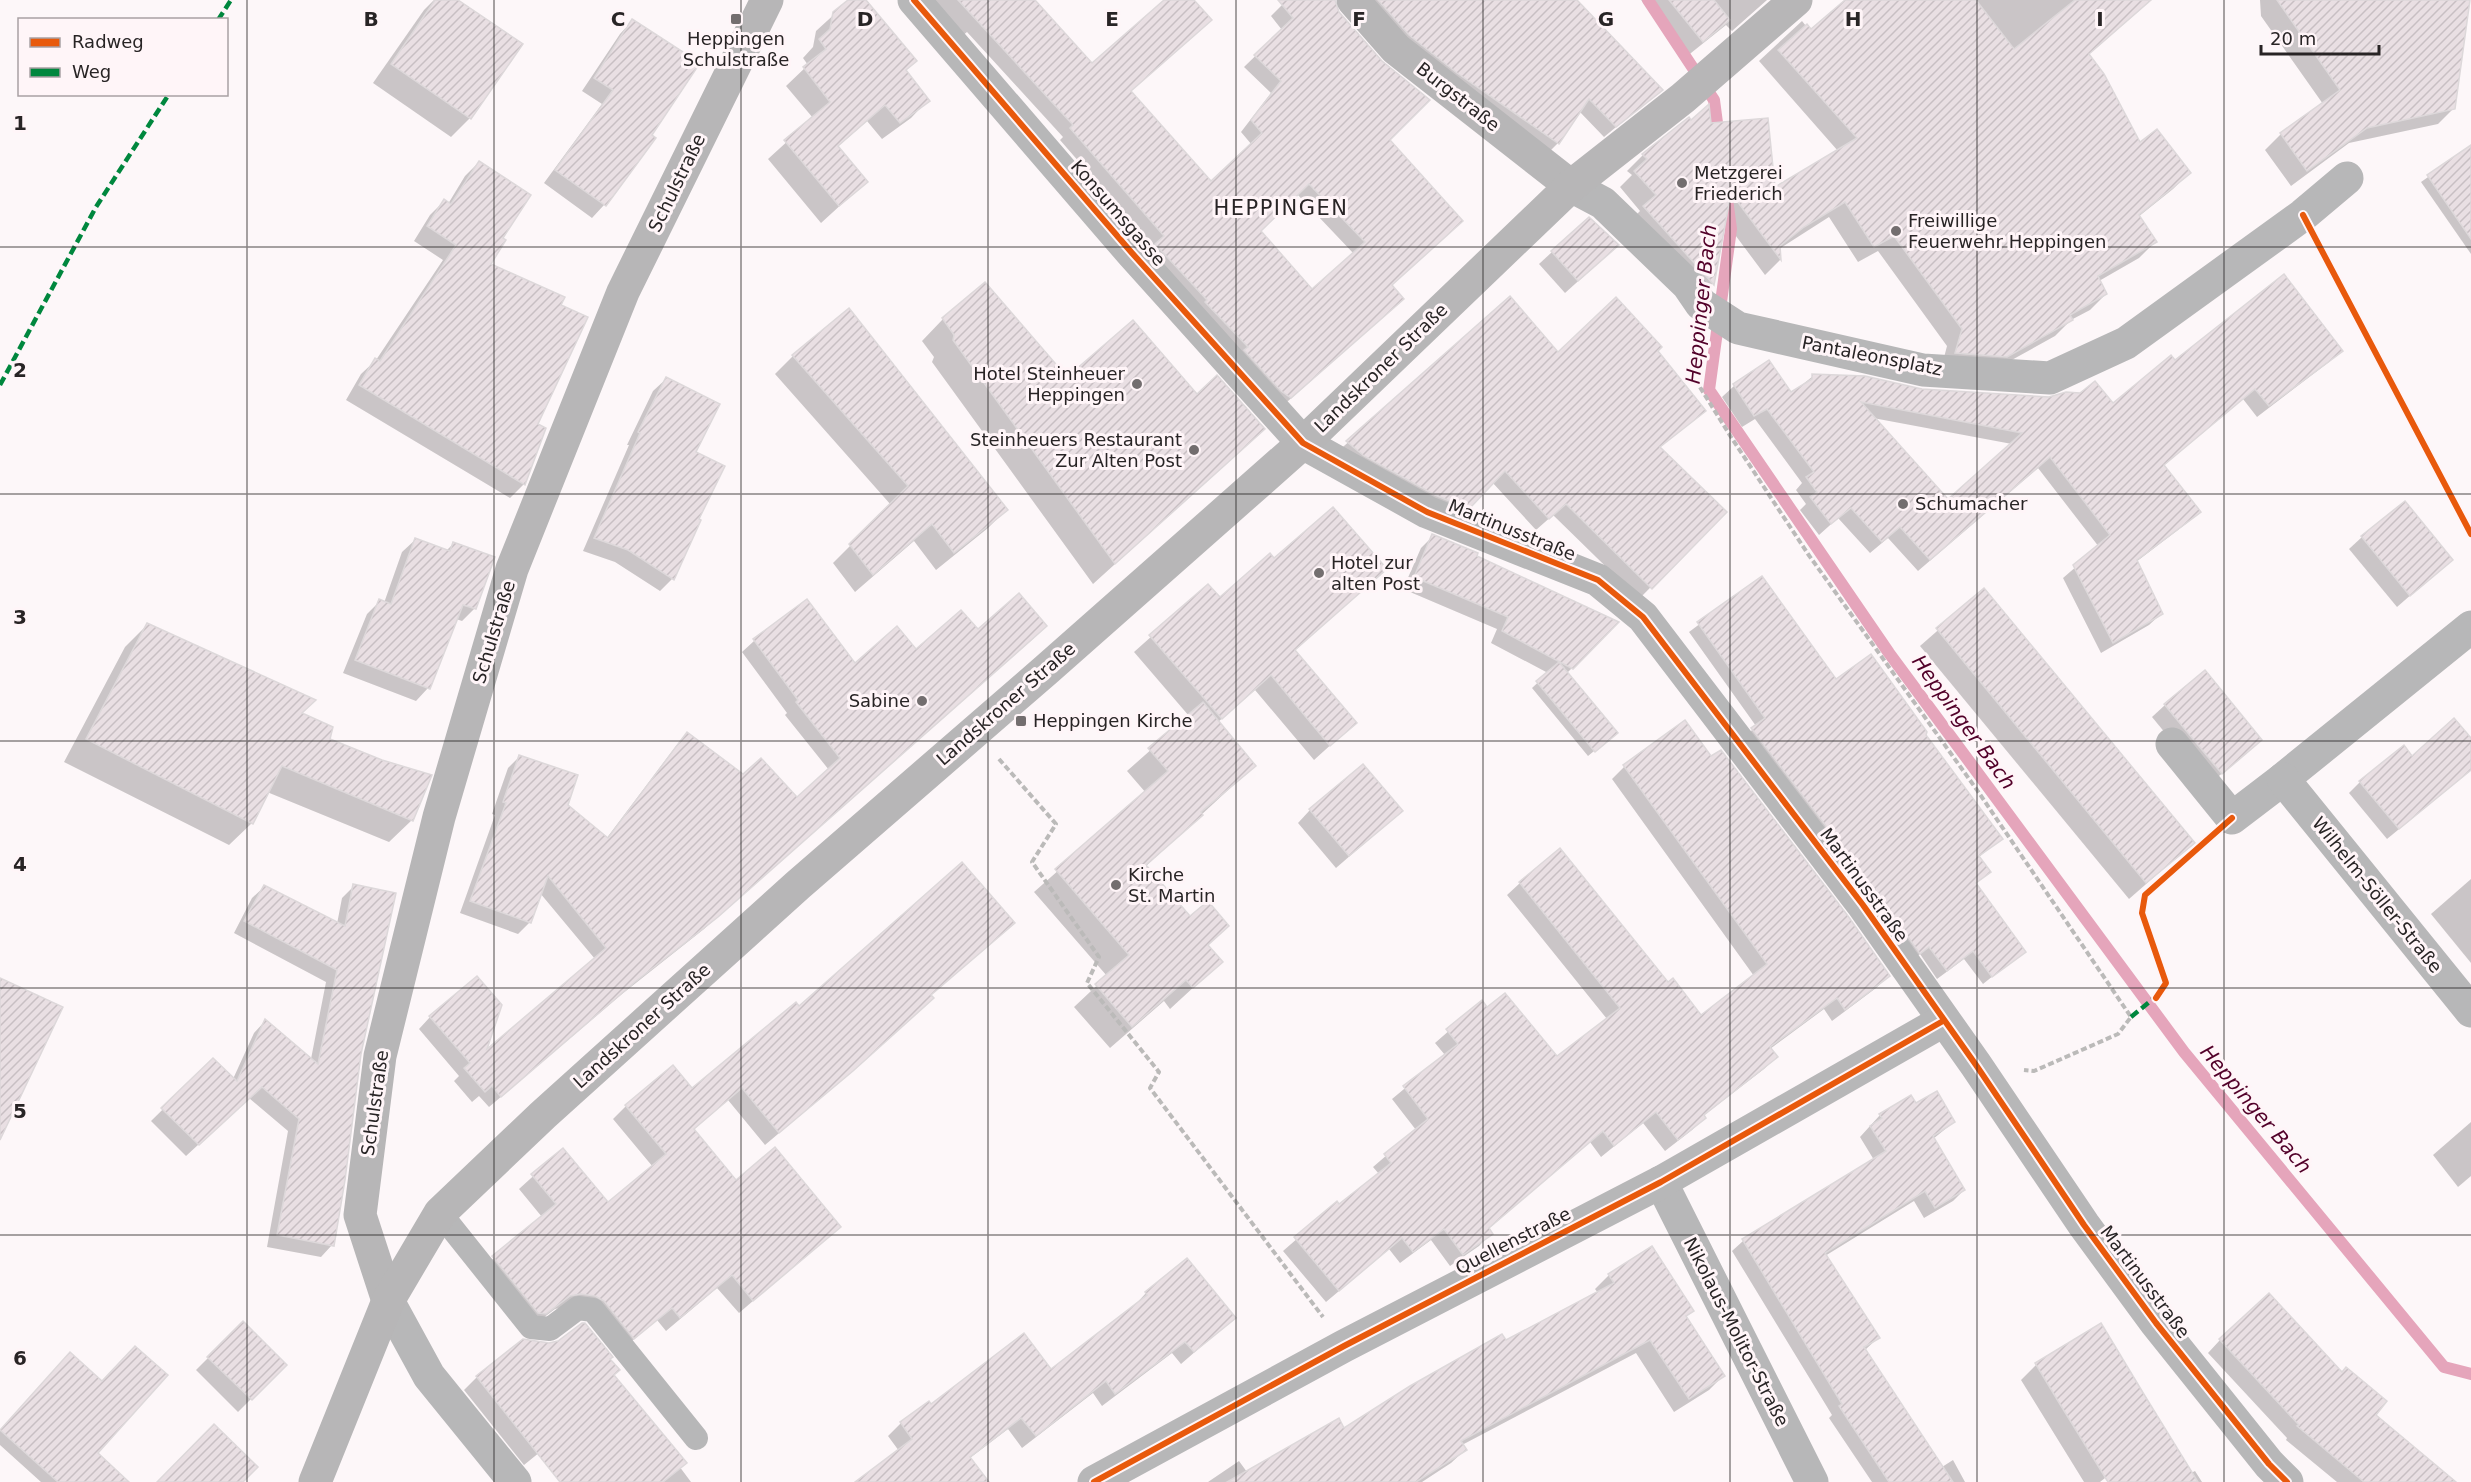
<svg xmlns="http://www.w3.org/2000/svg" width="2471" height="1482" viewBox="0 0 2471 1482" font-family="'DejaVu Sans',sans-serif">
  <defs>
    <pattern id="building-hatch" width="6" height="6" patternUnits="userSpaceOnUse" patternTransform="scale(1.5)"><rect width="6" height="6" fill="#e9dfe3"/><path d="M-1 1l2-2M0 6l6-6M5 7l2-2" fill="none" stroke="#c8bfc3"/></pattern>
  </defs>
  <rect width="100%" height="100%" fill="#fdf7f9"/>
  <!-- shadow -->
  <g fill="#0003" fill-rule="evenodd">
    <path d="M434 0H456L470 118 451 137 373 83 424 10Z"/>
    <path d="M850 0H864L904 71 928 100 911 118 882 139 867 121 837 147 866 182 821 223 768 159 813 118 786 86 808 65 803 58 813 47 816 31Z"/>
    <path d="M916 0H1020L1092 66 1166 0H1192L1130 92 1210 184 1252 145 1241 132 1271 93 1244 67 1282 30 1271 16 1287 0H1333L1388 140 1391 310 1279 409 1145 256 1154 248 1060 140 1063 137 967 32 961 37ZM1297 194 1354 254 1312 291 1259 231Z"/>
    <path d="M1357 0H1575L1661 90 1604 137 1579 111 1558 143 1547 154Z"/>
    <path d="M1641 0H1767L1732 31 1726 25 1686 57Z"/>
    <path d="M1847 0H2151L2088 55 2140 144 2189 173 2173 189 2138 217 2155 242 2139 258 2099 281 2106 294 2090 310 2071 320 2055 336 1990 372 1941 369 1947 346 1878 251 1858 262 1829 217 1779 249 1780 260 1765 275 1724 220 1712 284 1697 300 1628 223 1640 211 1620 187 1632 175 1627 171 1643 155 1691 122 1710 125 1773 190 1838 151 1759 61 1802 21 1810 31Z"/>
    <path d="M2260 0H2469L2454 108 2438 124 2349 143 2291 186 2265 150 2281 134 2323 104 2261 16Z"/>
    <path d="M632 21 650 136 654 138 604 205 592 218 544 183 602 104 582 91 620 34Z"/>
    <path d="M2471 147V254L2421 182Z"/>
    <path d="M479 162 501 239 488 264 559 306 524 484 510 498 346 400 361 374 376 360 443 260 414 241 430 215 444 201 448 204 465 176Z"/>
    <path d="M1552 252 1605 257 1565 293 1539 264Z"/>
    <path d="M1510 298 1558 354 1656 351 1704 411 1659 448 1725 512 1639 599 1553 515 1536 530 1492 482 1456 520 1335 454Z"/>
    <path d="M943 319 1067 379 1241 450 1093 584 932 362 934 357 922 341Z"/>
    <path d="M2341 350 2329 362 2257 417 2243 399 2163 466 2199 512 2187 523 2136 562 2161 614 2149 625 2101 653 2063 578 2099 547 2038 468 1918 571 1888 538 1870 553 1838 518 1819 535 1800 510 1806 504 1796 490 1802 483 1755 419 1742 427 1722 397 1734 386 1769 362 1791 394 1813 376 1921 390 2113 405 2174 362ZM1873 418 2012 444 1947 502Z"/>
    <path d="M793 356 1006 510 988 528 936 570 914 541 855 592 833 563 891 505 775 374Z"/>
    <path d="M666 379 694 452 697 520 672 579 660 591 615 562 583 551 629 445H627L653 391Z"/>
    <path d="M1433 536 1617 623 1566 674 1610 738 1588 756 1532 688 1548 673 1491 643 1497 629 1403 589 1421 548Z"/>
    <path d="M2362 537 2451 560 2397 607 2349 549Z"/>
    <path d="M415 540 446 551 454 543 475 608 462 621 456 619 428 688 416 701 343 673 367 614 380 601 384 603 402 552Z"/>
    <path d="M1274 561 1385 569 1294 651 1355 723 1314 760 1255 690 1218 722 1254 766 1145 867 1190 918 1227 926 1207 946 1221 962 1170 1009 1164 1001 1110 1048 1074 1007 1107 976 1034 892 1146 793 1127 771 1189 716 1134 652 1208 586 1220 600Z"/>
    <path d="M1761 578 1836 681 1924 735 2001 838 1978 858 1989 872 1975 884 2024 951 1983 984 1964 959 1937 979 1920 954 1911 961 1744 738 1756 726 1689 632Z"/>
    <path d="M1984 590 2193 843 2129 899 1920 646Z"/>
    <path d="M807 601 854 665 916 651 978 632 1034 638 704 929 622 994 489 1107 479 1096 472 1102 454 1081 459 1076 419 1029 430 1017 484 1053 595 959 540 893 530 922 518 934 460 913 495 815 492 814 508 768 519 757 566 805 606 839 676 746 687 734 743 775 797 800 829 770 785 715 787 713 742 652 754 641Z"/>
    <path d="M148 624 300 713 412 820 389 842 267 792 252 823 229 845 64 762 125 647Z"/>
    <path d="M2165 705 2248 752 2208 785 2152 717Z"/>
    <path d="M2471 740V770L2387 839 2349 793 2360 782 2412 758Z"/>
    <path d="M1711 758 1888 976 1876 988 1832 1021 1824 1009 1770 1049 1776 1057 1764 1069 1703 1116 1704 1118 1692 1130 1665 1151 1643 1123 1601 1157 1590 1142 1488 1229 1491 1233 1479 1246 1450 1266 1431 1240 1400 1263 1389 1249 1326 1302 1283 1251 1337 1204 1338 1206 1379 1174 1373 1167 1416 1130 1392 1099 1445 1055 1435 1043 1482 1002 1487 1009 1557 1058 1607 1019 1507 895 1520 883 1667 984 1701 1017 1754 976 1612 779 1624 767Z"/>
    <path d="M1310 810 1388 823 1336 868 1298 823Z"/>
    <path d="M2471 879V963L2431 914Z"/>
    <path d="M354 886 360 1053 332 1245 321 1257 267 1247 288 1131 249 1098 186 1156 151 1121 213 1060 233 1079 254 1033 265 1021 311 1059 326 982 234 933 252 898 264 887 337 924 342 898Z"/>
    <path d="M999 936 930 996 837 1084 765 1145 728 1100 693 1130 736 1182 839 1227 739 1313 717 1288 666 1331 657 1320 620 1351 591 1314 565 1307 555 1309 531 1327 480 1270 542 1217 519 1189 562 1150 608 1204 653 1167 613 1119 626 1106 692 1090 799 1008Z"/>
    <path d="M1915 1105 1954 1122 1933 1139 1964 1190 1953 1201 1924 1218 1914 1201 1825 1256 1878 1338 1865 1350 1942 1467 1953 1460 1965 1482H1872L1829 1418 1832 1415 1732 1251 1743 1241 1874 1160 1860 1137 1880 1115Z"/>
    <path d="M2471 1122V1176L2458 1187 2433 1155Z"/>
    <path d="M1609 1275 1692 1311 1685 1317 1723 1376 1709 1390 1674 1412 1636 1353 1462 1445 1465 1450 1451 1463 1422 1482H1208L1239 1461 1247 1472 1344 1430 1598 1293 1595 1289Z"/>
    <path d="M1146 1293 1234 1318 1181 1364 1172 1353 1102 1406 1093 1393 1022 1448 1008 1429 970 1458 976 1482H865L899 1451 888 1436 901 1423 929 1403 931 1406 1051 1371 1134 1306Z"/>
    <path d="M243 1323 285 1365 238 1412 196 1370Z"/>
    <path d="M2101 1325 2191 1473 2195 1471 2202 1482H2108L2105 1478 2100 1482H2084L2021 1380 2036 1365Z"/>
    <path d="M2220 1340 2342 1374 2374 1415 2456 1482H2337L2286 1440 2287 1438 2208 1353Z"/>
    <path d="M609 1359 612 1376 691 1482H564L540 1452 524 1465 464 1390 477 1377Z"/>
    <path d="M62 1362 96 1453 127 1482H41L0 1445V1431Z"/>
  </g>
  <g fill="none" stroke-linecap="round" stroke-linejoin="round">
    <!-- stream -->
    <g stroke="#e5a5bb" stroke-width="12">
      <path d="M1648 0 1714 100 1719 138"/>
      <path d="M1726 191 1731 229 1709 390 1889 653 2184 1052 2444 1367 2471 1374"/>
    </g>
  </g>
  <!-- building -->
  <g fill="url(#building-hatch)" stroke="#ddd8da" stroke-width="1.5" fill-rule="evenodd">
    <path d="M435 0H458L523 44 471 119 391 64Z"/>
    <path d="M848 0H866L917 61 906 70 930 101 900 123 885 105 838 146 868 182 839 206 784 140 830 102 803 67 826 49 819 39 830 29 833 12Z"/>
    <path d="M958 0H1035L1092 63 1164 0H1194L1212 20 1131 91 1211 181 1262 133 1251 120 1281 81 1254 55 1293 18 1278 0H1335L1339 12 1382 61 1430 100 1390 140 1463 221 1392 285 1404 299 1291 398 1281 391 1244 350 1248 347 1205 302 1207 300 1155 244 1164 236 1070 128 1073 125ZM1309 184 1365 242 1312 289 1261 231Z"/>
    <path d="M1378 0H1577L1663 90 1616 127 1589 99 1559 144 1457 73 1409 35Z"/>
    <path d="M1669 0H1714L1730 20 1703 42Z"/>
    <path d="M1845 0H1976L2014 49 2075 0H2151L2089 54 2104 74 2140 142 2157 129 2191 173 2139 215 2157 242 2098 276 2107 294 2070 315 2073 320 2007 357 1955 353 1962 329 1894 236 1874 247 1845 202 1804 227 1780 246 1781 260 1731 193 1714 285 1643 206 1656 195 1634 171 1647 159 1642 154 1689 117 1691 120 1709 104 1711 123 1768 118 1775 187 1857 138 1778 50 1807 24 1811 29Z"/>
    <path d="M2277 0H2470L2455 109 2367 128 2307 171 2280 133 2340 90Z"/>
    <path d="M632 19 700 63 652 135 656 138 606 206 555 170 613 90 594 78Z"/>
    <path d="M2471 145V239L2427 175Z"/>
    <path d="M479 161 531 195 503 238 506 240 491 264 565 297 561 305 588 317 538 424 546 428 525 485 359 385 375 358 380 361 456 245 427 226 444 199 451 204Z"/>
    <path d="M1589 217 1619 245 1578 281 1551 251Z"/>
    <path d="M2284 274 2343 351 2269 406 2255 389 2164 465 2201 512 2137 560 2163 614 2113 643 2073 565 2110 535 2050 457 1930 560 1900 527 1882 542 1851 508 1831 524 1810 497 1817 492 1806 477 1814 472 1767 409 1754 416 1733 384 1769 360 1791 392 1812 379V374L1865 376 1922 389 2049 397 2066 392 2080 393 2095 381 2113 403 2171 355 2175 360ZM1861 402 2022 433 1948 499Z"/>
    <path d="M985 282 1067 377 1133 320 1197 394 1217 375 1265 429 1115 564 953 340 954 335 942 318Z"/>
    <path d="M1510 296 1558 352 1616 297 1662 347 1658 351 1706 411 1660 447 1727 512 1652 589 1566 504 1549 519 1505 471 1469 509 1435 495 1364 456 1346 441Z"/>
    <path d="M849 308 1008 510 954 553 932 524 873 575 849 544 908 486 792 355Z"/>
    <path d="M666 377 720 404 696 452 725 466 699 519 701 520 674 580 628 550 594 538 640 433 638 432Z"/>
    <path d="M2405 501 2453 560 2410 596 2361 536Z"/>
    <path d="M1333 507 1387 569 1295 650 1357 723 1330 746 1271 675 1222 719 1149 635 1208 584 1220 597 1270 553 1274 558Z"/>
    <path d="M1432 534 1478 553 1477 556 1619 622 1573 669 1502 631 1508 617 1414 577Z"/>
    <path d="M415 538 450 551 453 542 495 557 476 609 463 605 430 689 355 660 379 599 391 604Z"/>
    <path d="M1762 576 1836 679 1871 654 1927 732 1926 735 2003 839 1979 856 1991 872 1976 883 2026 952 1992 977 1973 951 1947 971 1929 947 1920 954 1878 894 1751 728 1765 718 1697 622Z"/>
    <path d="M1984 588 2195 843 2146 883 1936 628Z"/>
    <path d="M1019 593 1047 626 718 917 635 982 501 1097 492 1086 485 1092 464 1068 470 1063 429 1016 477 976 502 1005 487 1049 606 948 548 876 531 923 470 901 506 803 503 802 519 755 578 775 568 805 608 838 687 732 743 774 761 758 797 797 840 758 796 702 798 700 753 639 807 599 855 663 897 626 916 649 961 610 978 629Z"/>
    <path d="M147 623 316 700 302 713 333 727 330 739 382 760 432 775 413 821 282 766 253 824 86 739Z"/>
    <path d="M1559 662 1618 733 1595 752 1536 681Z"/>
    <path d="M2205 670 2262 740 2222 774 2164 704Z"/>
    <path d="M1203 702 1256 766 1201 812 1203 815 1146 865 1190 916 1208 901 1229 926 1208 945 1223 962 1193 988 1186 980 1132 1027 1095 984 1129 955 1055 869 1168 771 1148 748Z"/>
    <path d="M2454 718 2471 738V770L2399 829 2359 781 2404 745 2412 756Z"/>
    <path d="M1685 720 1711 756 1721 750 1848 916 1890 976 1845 1010 1837 998 1770 1047 1778 1057 1704 1115 1706 1118 1678 1140 1656 1112 1614 1146 1603 1131 1489 1228 1493 1234 1463 1255 1444 1229 1413 1252 1402 1238 1339 1291 1294 1237 1337 1201 1339 1204 1391 1163 1384 1154 1428 1119 1403 1086 1458 1044 1446 1029 1482 1000 1487 1007 1505 993 1557 1056 1620 1008 1519 882 1560 848 1668 982 1673 978 1701 1015 1767 964 1623 765Z"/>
    <path d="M1363 764 1403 811 1349 856 1309 809Z"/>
    <path d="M962 862 1015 923 931 995 934 998 853 1071 779 1133 742 1088 694 1129 736 1180 775 1147 841 1227 753 1301 732 1275 680 1318 672 1308 634 1339 604 1301 595 1296 580 1294 570 1296 546 1314 538 1313 492 1256 556 1204 531 1174 563 1148 608 1202 666 1154 625 1105 673 1065 692 1088 796 1002 799 1006Z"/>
    <path d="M353 884 396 893 361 1054 345 1180 334 1246 277 1235 299 1119 262 1087 199 1145 161 1108 213 1058 237 1081 265 1019 318 1064 337 970 244 921 264 885 345 926Z"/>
    <path d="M0 978 63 1007 0 1140Z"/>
    <path d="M1937 1091 1955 1122 1933 1136 1965 1190 1935 1208 1925 1191 1825 1253 1880 1338 1864 1347 1953 1482H1889L1839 1406 1842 1404 1742 1239 1886 1151 1870 1126 1882 1118 1879 1114 1911 1095 1916 1103Z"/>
    <path d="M1652 1246 1694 1311 1686 1316 1725 1376 1689 1399 1650 1340 1461 1441 1467 1450 1416 1482H1227L1339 1418 1344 1428 1410 1386 1502 1334 1506 1340 1614 1283 1608 1274Z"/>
    <path d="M1187 1258 1236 1318 1194 1352 1185 1342 1115 1394 1106 1381 1036 1436 1021 1418 970 1457 989 1482H855L912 1439 900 1422 929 1401 931 1404 1024 1333 1051 1369 1147 1295 1145 1292Z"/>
    <path d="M2269 1293 2342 1372 2346 1367 2387 1401 2376 1415 2456 1482H2364L2297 1426 2299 1425 2219 1339Z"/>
    <path d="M243 1321 287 1365 252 1400 207 1357Z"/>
    <path d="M582 1323H585L613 1357 610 1359 620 1370 614 1375 687 1463 663 1482H560L476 1376 523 1339 549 1343 558 1341Z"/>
    <path d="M2101 1323 2145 1396 2198 1482H2108L2058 1401 2035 1363Z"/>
    <path d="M135 1346 168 1375 98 1453 129 1482H58L0 1430 70 1352 102 1381Z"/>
    <path d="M214 1424 258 1467 243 1482H157Z"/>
  </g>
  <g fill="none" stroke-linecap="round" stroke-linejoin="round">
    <!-- path -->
    <g stroke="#bbbab9" stroke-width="4" stroke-dasharray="6 3" stroke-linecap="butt">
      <path d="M1694 343 1698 384 1731 437 1808 554 1977 790 2131 1017 2118 1034 2034 1071 2024 1070"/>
      <path d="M999 759 1056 824 1032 862 1099 957 1087 983 1159 1072 1150 1088 1323 1317"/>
    </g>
    <!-- lane -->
    <path stroke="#b7b7b8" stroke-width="24" d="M440 1213 531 1327 550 1329 578 1308 593 1310 696 1438"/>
    <!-- street -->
    <g stroke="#b7b7b8" stroke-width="33">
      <path d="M914 0 1132 253 1303 443 1427 512 1598 580 1643 617 1863 905 1976 1065 2084 1225 2156 1323 2269 1464 2287 1482"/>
      <path d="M1571 186 1603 203 1688 285 1701 304 1738 328 1923 370 2050 378 2126 343 2303 215 2347 178"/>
      <path d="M2172 744 2232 818 2283 779 2471 627"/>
      <path d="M2283 779 2471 1011"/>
      <path d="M1661 1182 1812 1482"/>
      <path d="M388 1301 429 1376 515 1482"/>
      <path d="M1094 1482 1344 1346 1661 1182 1943 1021"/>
    </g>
    <!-- secondary -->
    <g stroke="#b7b6b7" stroke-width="33">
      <path d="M1353 0 1396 49 1571 186"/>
      <path d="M388 1301 360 1215 380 1056 439 817 512 569 623 292 767 0"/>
      <path d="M315 1482 388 1301 440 1213 543 1115 798 885 1046 670 1303 443 1571 186 1683 98 1796 0"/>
    </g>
    <!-- quiet -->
    <g stroke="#00873e" stroke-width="4.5" stroke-dasharray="9 4.5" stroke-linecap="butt">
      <path d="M218 20 231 0"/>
      <path d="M0 385 96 207 169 94"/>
      <path d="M2131 1017 2159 994"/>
    </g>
    <defs>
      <g id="cycleway">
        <path d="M914 0 1132 253 1303 443 1427 512 1598 580 1643 617 1863 905 1976 1065 2084 1225 2156 1323 2269 1464 2287 1482"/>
        <path d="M2303 215 2471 534"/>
        <path d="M2156 998 2166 983 2142 913 2145 895 2232 818"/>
        <path d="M1094 1482 1344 1346 1661 1182 1943 1021"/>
      </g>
    </defs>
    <!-- cycleway casing -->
    <use href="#cycleway" stroke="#fff5f8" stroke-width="10"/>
    <!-- cycleway -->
    <use href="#cycleway" stroke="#e8590c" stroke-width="6"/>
  </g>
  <!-- grid -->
  <path fill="none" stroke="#282425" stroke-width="1.5" stroke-opacity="0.55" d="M247 0V1482M494 0V1482M741 0V1482M988 0V1482M1236 0V1482M1483 0V1482M1730 0V1482M1977 0V1482M2224 0V1482M0 247H2471M0 494H2471M0 741H2471M0 988H2471M0 1235H2471"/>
  <!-- markers -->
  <g fill="#736e6f" stroke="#fff5f8" stroke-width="2">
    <rect x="730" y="13" width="12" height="12" rx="3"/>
    <circle cx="1682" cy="183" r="6"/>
    <circle cx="1896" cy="231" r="6"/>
    <circle cx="1137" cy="384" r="6"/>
    <circle cx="1194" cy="450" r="6"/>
    <circle cx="1903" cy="504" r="6"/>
    <circle cx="1319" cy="573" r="6"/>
    <circle cx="922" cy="701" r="6"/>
    <rect x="1015" y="715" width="12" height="12" rx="3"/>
    <circle cx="1116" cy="885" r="6"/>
  </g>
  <g text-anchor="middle" stroke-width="6" stroke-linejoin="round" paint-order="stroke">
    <!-- poi labels -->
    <g font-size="18" fill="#282425" stroke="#fff5f8" text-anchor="start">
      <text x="736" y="45" text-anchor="middle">Heppingen<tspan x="736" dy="21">Schulstraße</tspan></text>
      <text x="1694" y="179">Metzgerei<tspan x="1694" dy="21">Friederich</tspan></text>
      <text x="1908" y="227">Freiwillige<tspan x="1908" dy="21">Feuerwehr Heppingen</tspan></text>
      <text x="1125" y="380" text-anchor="end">Hotel Steinheuer<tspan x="1125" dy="21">Heppingen</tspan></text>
      <text x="1182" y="446" text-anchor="end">Steinheuers Restaurant<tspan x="1182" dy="21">Zur Alten Post</tspan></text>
      <text x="1915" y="510">Schumacher</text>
      <text x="1331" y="569">Hotel zur<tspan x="1331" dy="21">alten Post</tspan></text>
      <text x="910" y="707" text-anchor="end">Sabine</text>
      <text x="1033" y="727">Heppingen Kirche</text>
      <text x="1128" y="881">Kirche<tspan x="1128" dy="21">St. Martin</tspan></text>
    </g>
    <!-- street labels -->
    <g font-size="18" fill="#282425" stroke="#fff5f8">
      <text transform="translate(1458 97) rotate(38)" y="6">Burgstraße</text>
      <text transform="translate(677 183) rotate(-64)" y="6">Schulstraße</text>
      <text transform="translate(1118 213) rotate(49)" y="6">Konsumsgasse</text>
      <text transform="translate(1872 356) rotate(11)" y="6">Pantaleonsplatz</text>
      <text transform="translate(1381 368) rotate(-44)" y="6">Landskroner Straße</text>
      <text transform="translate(1512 530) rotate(22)" y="6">Martinusstraße</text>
      <text transform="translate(494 632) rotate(-73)" y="6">Schulstraße</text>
      <text transform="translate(1006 704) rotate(-41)" y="6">Landskroner Straße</text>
      <text transform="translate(1864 885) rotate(54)" y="6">Martinusstraße</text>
      <text transform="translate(2377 895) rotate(51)" y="6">Wilhelm-Söller-Straße</text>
      <text transform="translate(642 1026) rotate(-42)" y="6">Landskroner Straße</text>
      <text transform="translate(375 1103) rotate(-82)" y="6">Schulstraße</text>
      <text transform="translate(1513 1241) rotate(-27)" y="6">Quellenstraße</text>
      <text transform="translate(2145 1282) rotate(53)" y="6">Martinusstraße</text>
      <text transform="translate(1736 1332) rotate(63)" y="6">Nikolaus-Molitor-Straße</text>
    </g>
    <!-- water labels -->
    <g font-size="20" font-style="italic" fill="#520029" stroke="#fff5f8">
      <text transform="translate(1701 304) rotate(-84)" y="7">Heppinger Bach</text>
      <text transform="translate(1964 722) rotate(54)" y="7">Heppinger Bach</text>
      <text transform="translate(2256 1109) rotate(50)" y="7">Heppinger Bach</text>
    </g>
    <!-- quarter labels -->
    <g font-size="21" letter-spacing="1.5" fill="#282425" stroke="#fff5f8">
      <text x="1281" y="215">HEPPINGEN</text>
    </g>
  </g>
  <g font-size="20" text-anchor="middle" font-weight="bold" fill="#282425" stroke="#fff5f8" stroke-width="6" stroke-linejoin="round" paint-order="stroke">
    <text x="371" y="26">B</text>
    <text x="618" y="26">C</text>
    <text x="865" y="26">D</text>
    <text x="1112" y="26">E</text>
    <text x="1359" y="26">F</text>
    <text x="1606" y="26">G</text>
    <text x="1853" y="26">H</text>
    <text x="2100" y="26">I</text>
    <text x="20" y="130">1</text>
    <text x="20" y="377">2</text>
    <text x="20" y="624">3</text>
    <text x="20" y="871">4</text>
    <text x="20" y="1118">5</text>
    <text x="20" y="1365">6</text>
  </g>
  <!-- legend -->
  <rect x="18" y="18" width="210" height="78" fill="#fff5f8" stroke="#a9a1a4" stroke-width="1.5"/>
  <rect x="30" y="38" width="30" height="9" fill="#e8590c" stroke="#a9a1a4" stroke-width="1.5"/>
  <text x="72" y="48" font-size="18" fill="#282425">Radweg</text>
  <rect x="30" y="68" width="30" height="9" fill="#00873e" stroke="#a9a1a4" stroke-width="1.5"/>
  <text x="72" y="78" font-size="18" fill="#282425">Weg</text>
  <!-- scale -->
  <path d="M2261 45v9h118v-9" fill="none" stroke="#282425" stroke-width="3"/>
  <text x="2270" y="45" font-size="18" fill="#282425" stroke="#fff5f8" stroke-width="4.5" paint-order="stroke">20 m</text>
</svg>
